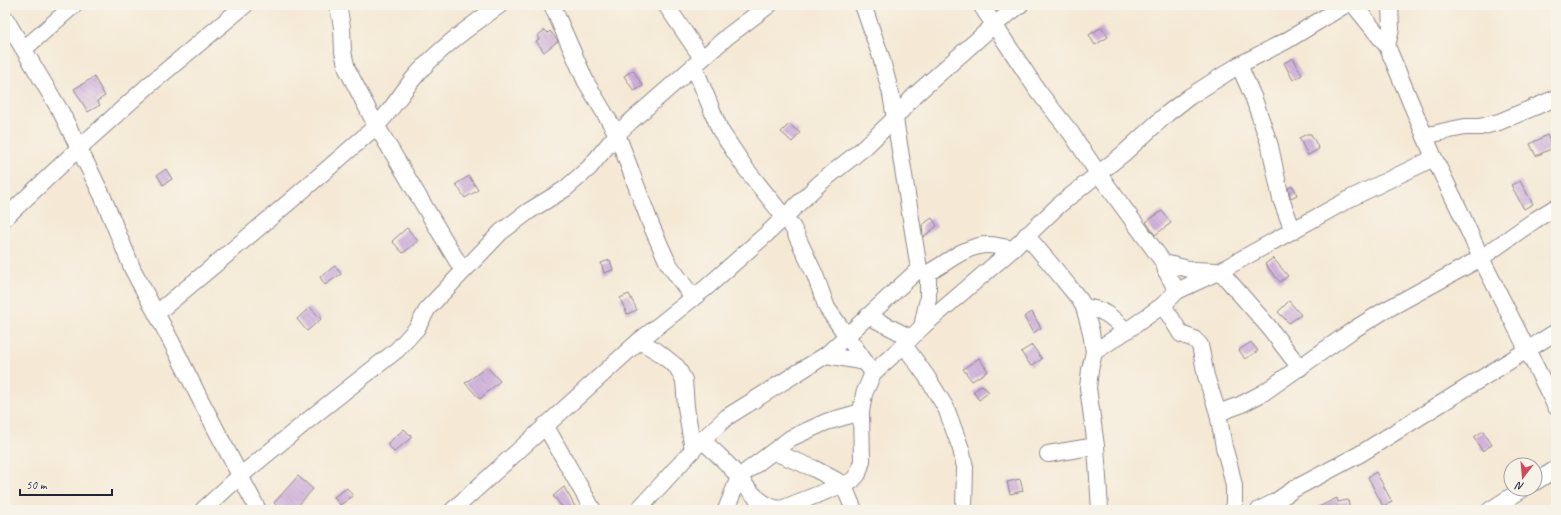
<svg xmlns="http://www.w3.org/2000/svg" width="1561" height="515" viewBox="0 0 1561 515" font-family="Caveat,sans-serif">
  <defs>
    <pattern id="building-back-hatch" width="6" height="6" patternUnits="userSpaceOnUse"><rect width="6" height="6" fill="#cfafdc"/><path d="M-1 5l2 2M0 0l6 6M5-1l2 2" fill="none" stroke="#b196be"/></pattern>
  </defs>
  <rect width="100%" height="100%" fill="#f7f3e8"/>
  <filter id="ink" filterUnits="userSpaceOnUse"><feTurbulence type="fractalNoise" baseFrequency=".025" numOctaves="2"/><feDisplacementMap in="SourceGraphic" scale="8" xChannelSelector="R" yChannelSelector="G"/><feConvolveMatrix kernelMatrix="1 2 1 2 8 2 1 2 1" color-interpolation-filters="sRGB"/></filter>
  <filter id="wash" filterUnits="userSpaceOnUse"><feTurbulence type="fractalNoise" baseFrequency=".012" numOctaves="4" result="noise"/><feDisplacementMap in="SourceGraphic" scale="16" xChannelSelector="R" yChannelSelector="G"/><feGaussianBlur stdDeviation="0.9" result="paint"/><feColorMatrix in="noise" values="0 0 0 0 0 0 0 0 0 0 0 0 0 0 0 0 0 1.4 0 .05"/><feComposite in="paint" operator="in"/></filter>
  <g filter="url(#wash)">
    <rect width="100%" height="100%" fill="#f5e9d5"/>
    <g id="blocks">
      <!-- building -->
      <g fill="url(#building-back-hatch)">
        <path d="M1102 27 1108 37 1095 45 1089 35Z"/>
        <path d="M545 30 548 33 550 31 558 41 544 52 536 41 539 39 537 36Z"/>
        <path d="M1293 58 1302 75 1293 80 1284 63Z"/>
        <path d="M633 70 643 86 634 91 624 76Z"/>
        <path d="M94 77 105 96 97 101 100 105 88 112 74 89Z"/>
        <path d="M789 124 800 133 792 142 781 132Z"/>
        <path d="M1307 134H1311L1319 149 1308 155 1299 138Z"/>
        <path d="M1547 135 1553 148 1536 156 1530 144Z"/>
        <path d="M166 169 172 179 163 185 157 175Z"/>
        <path d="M469 176 478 190 465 198 456 184Z"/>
        <path d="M1520 181 1533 204 1524 209 1511 185Z"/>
        <path d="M1293 186 1297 195 1291 198 1288 188Z"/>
        <path d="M1162 211 1171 223 1155 235 1146 222Z"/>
        <path d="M932 218 937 226 923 237 922 225Z"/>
        <path d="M407 228 418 241 403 253 392 241Z"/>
        <path d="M1273 258 1288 276 1280 282 1265 264Z"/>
        <path d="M610 260 613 270 604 273 601 263Z"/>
        <path d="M335 266 341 274 325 285 320 277Z"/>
        <path d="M629 294 637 310 627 314 620 298Z"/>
        <path d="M1289 301 1301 315 1289 323 1278 312Z"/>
        <path d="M310 307 321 319 307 331 297 319Z"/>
        <path d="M1032 312 1041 328 1033 333 1024 317Z"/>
        <path d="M1251 342 1258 351 1245 359 1239 350Z"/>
        <path d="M1032 345 1042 359 1031 366 1021 352Z"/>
        <path d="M979 358 988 371 972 381 963 369Z"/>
        <path d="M487 367 500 381 480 399 465 383Z"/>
        <path d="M982 385 989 392 979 400 973 392Z"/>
        <path d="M404 429 412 437 394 452 387 444Z"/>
        <path d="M1483 431 1492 445 1482 451 1474 437Z"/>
        <path d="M1376 472 1392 502 1383 506 1368 477Z"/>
        <path d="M298 476 313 489 294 510H282L274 503Z"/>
        <path d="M1020 479 1023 491 1010 494 1007 482Z"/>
        <path d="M564 487 577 510H565L553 496Z"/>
        <path d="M347 488 353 496 340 505 334 497Z"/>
        <path d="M1337 498 1338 502 1348 500 1350 510H1312Z"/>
      </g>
    </g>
  </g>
  <g filter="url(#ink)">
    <use href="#blocks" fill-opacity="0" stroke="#8c8688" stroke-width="1"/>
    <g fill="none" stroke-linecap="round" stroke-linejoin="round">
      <defs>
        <g id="minor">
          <path d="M338 5 342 27 343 52 347 69 376 125 463 271"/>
          <path d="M552 5 586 82 617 134 651 225 668 263 693 298"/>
          <path d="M666 5 702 58"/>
          <path d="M863 5 881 57 891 94 919 269 923 272 928 273C945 264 960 250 979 246 989 243 1002 247 1013 249"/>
          <path d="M981 5 1038 91 1071 133 1098 173 1164 263 1166 271 1177 291"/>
          <path d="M1354 5 1387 46 1434 158 1458 207 1481 258 1556 407"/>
          <path d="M5 18 61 112 102 195 133 270 171 341 199 397 258 510"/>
          <path d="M1387 46 1391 29 1390 5"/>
          <path d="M24 49 74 5"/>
          <path d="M1239 65 1254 99 1270 146 1281 199 1293 231"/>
          <path d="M694 66 720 130 746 169 793 228 815 275 827 308 873 373"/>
          <path d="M1425 136 1450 130 1465 127H1480L1499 122 1556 98"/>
          <path d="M5 218 79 148 149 85 245 5"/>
          <path d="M1026 235 1054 268 1080 300 1084 307 1091 332 1094 352 1090 370 1088 388 1096 446 1100 510"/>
          <path d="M1164 263 1193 270 1217 271"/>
          <path d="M1220 271 1268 326 1300 368"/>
          <path d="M1163 305 1181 334 1194 339 1200 345 1206 376 1218 413 1224 447 1230 468 1234 486V510"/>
          <path d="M1084 307C1104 309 1112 317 1126 331"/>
          <path d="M157 313C230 252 304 191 375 127 390 113 400 95 413 79 437 50 469 27 500 5"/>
          <path d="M868 316 911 338"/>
          <path d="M922 327 928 299V273"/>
          <path d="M639 341 657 351 677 367 684 380 686 407 693 450"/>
          <path d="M904 345 927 377 946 408 961 449 965 467 964 510"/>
          <path d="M1094 352 1135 325 1163 305 1177 291 1220 271 1351 198 1434 158"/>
          <path d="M826 355 864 362"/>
          <path d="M1218 413 1240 405 1263 393 1353 330 1382 312 1481 258 1535 220 1556 207"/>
          <path d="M545 425 593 510"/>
          <path d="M702 440C712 449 722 458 731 468 744 483 759 508 781 509L852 481 858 474 862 461 861 412 864 394 873 373 904 345 922 327 1013 249 1058 206 1123 154 1168 113 1189 97 1239 65 1286 41 1345 5"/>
          <path d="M774 452 813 468 843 484 854 510"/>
          <path d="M1048 454 1096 446"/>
          <path d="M1535 482 1556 469"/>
          <path d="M203 510 240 476 317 413 397 350 417 328 428 308 501 232 529 211 565 189 589 168 617 134 630 122 728 36 769 5"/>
          <path d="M453 510 639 341 707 287 771 230 820 183 865 147 894 119 914 96 994 25 1020 5"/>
          <path d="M638 510 702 440 727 417 826 355 919 269"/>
          <path d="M726 510 739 477 791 438 826 422 861 412"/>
          <path d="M1259 510 1275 502 1294 489 1360 454 1556 332"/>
          <path d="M1490 510 1523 489"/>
        </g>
      </defs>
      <!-- minor casing -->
      <use href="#minor" stroke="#8c8688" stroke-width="18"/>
      <!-- minor -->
      <use href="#minor" stroke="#fff" stroke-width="16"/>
    </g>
  </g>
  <!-- margin -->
  <rect width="1561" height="515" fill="none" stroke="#f7f3e8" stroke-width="20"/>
  <!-- north arrow -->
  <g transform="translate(1523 477) rotate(196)"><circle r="19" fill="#f7f3e8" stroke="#a29fa3"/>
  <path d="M0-3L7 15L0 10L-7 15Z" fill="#d1495b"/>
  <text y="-6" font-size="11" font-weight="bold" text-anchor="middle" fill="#22223b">N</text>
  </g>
  <!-- scale -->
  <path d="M20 489v6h92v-6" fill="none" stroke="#22223b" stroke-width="2"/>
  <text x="26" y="489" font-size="12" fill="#22223b" stroke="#f7f3e8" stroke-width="3" paint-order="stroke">50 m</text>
</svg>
